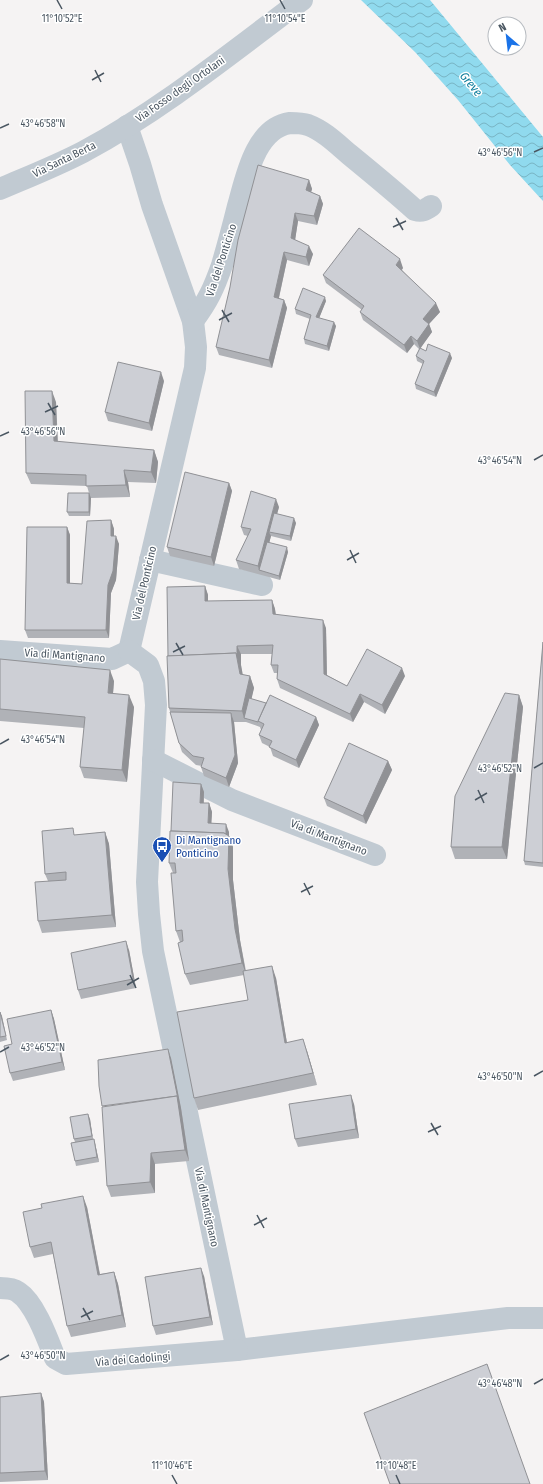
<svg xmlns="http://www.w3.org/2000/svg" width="543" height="1484" viewBox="0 0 543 1484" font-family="'Fira Sans Condensed',sans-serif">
  <defs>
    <pattern id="water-waves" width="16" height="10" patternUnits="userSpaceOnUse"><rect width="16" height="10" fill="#90daee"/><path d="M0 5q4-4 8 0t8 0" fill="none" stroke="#78b4c4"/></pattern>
  </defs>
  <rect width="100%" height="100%" fill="#f5f3f3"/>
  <!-- water -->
  <path fill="url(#water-waves)" d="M361 0H430L543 137V201L510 165 458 100 415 52Z"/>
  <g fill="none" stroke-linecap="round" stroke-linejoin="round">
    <!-- minor -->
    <g stroke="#c1cad2" stroke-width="22">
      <path d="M127 126 140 164 152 205 193 321 196 347 195 368 129 651"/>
      <path d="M0 189C28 177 56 166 83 152 161 110 231 53 302 0"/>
      <path d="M193 321C208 301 214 288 222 265 228 245 233 226 238 206 246 178 255 128 290 123 296 123 302 123 308 125 324 131 337 144 350 155 372 173 394 191 415 210 422 212 425 210 431 206"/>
      <path d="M150 560 262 585"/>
      <path d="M0 651 112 659 129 651"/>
      <path d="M129 651 148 665 154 681 156 705 147 882 149 914 153 951 237 1350 508 1318H543"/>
      <path d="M153 760 232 800 375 855"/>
      <path d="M0 1288C6 1288 14 1289 18 1292 35 1303 48 1340 55 1358L66 1364 237 1350"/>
    </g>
  </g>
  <!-- wall -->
  <g fill="#b0b2b7">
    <path d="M309 180 312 189 311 192 320 196 323 204 317 225 298 221 295 240 313 254 309 266 287 260 279 298 284 300 287 308 272 368 219 355 216 347Z"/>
    <path d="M403 268 402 270 440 312 429 324 432 332 420 348 426 351 452 358 436 397 416 389 415 384 423 364 417 361 416 356 419 349 414 344 407 353 363 320 360 312 362 310 326 283 323 275Z"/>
    <path d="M326 301 319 318 336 326 329 351 305 344 304 339 310 319 296 314 295 309Z"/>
    <path d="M164 381 152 431 108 421 105 412Z"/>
    <path d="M56 402 58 442 154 450 158 462 156 483 128 482 130 497 91 498 90 516H69L67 512 89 493 87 486 31 484 26 473Z"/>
    <path d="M229 483 232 491 214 566 170 556 167 547Z"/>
    <path d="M279 507 277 514 296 523 291 541 271 536 269 543 288 552 280 580 239 569 236 560 248 536 244 535 241 527Z"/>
    <path d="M111 520 114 529V536L119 544 116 580 111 593 109 638H28L25 630 67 527 70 535V583L82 584Z"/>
    <path d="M205 586 208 595V601L272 600 275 609 276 614 326 628 327 675 347 686 405 676 385 714 364 702 353 722 280 688 277 679V673H274L271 665 272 654H241V665L242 675 250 676 254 688 251 699 316 717 319 725 299 768 273 756 270 747 262 743 259 735 261 730 260 727 246 722H234L238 763 229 787 204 776 201 767 202 766 196 765 182 752 179 743 169 708 168 656Z"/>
    <path d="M543 642V867L525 865 524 861Z"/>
    <path d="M0 659 114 681 113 694 134 707 127 782 84 778 80 767 84 728 0 721Z"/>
    <path d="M519 695 523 707 507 859H455L451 847Z"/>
    <path d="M388 761 392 770 366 824 327 806 324 798Z"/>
    <path d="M201 784 204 792V803H209L212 812 211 823 229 832V836L233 847V880L240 940 246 971 276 978 287 1043 307 1051 317 1085 198 1110 194 1098 248 1000 244 975 190 985 185 974 180 942 176 931 173 873 169 863 171 831Z"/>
    <path d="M105 832 109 844 116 927 42 933 38 921 48 881 45 874 75 835Z"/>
    <path d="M129 950 136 988 81 999 78 990Z"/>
    <path d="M51 1010 54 1019 65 1070 13 1081 10 1073 12 1044Z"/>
    <path d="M0 1012 7 1040 0 1042Z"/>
    <path d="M171 1058 181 1108 189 1161 155 1164V1193L111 1197 107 1186Z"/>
    <path d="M354 1104 359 1138 298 1147 295 1139Z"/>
    <path d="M90 1119 93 1139 95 1143 99 1162 76 1166 75 1161V1142L74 1139Z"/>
    <path d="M87 1207 100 1274 114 1272 118 1284 126 1327 71 1337 67 1326 53 1254 34 1258 30 1247Z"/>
    <path d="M204 1276 213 1325 156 1335 153 1326Z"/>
    <path d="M41 1393 44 1402 48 1480 0 1482V1397Z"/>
  </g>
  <!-- shaded-wall -->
  <g fill="#909195">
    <path d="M309 180 312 189 309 199 306 190Z"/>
    <path d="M320 196 323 204 317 225 314 216Z"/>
    <path d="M295 213 298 221 294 247 291 238Z"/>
    <path d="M309 246 313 254 309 266 306 257Z"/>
    <path d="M284 252 287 260 277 306 274 297Z"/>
    <path d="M400 259 403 268 399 273 396 265Z"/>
    <path d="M325 297 326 301 318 321 316 317Z"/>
    <path d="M284 300 287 308 272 368 269 360Z"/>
    <path d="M436 303 440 312 429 324 432 332 420 349 417 341 423 319Z"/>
    <path d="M334 322 336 326 329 351 327 346Z"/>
    <path d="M411 336 414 344 407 353 404 345Z"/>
    <path d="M450 353 452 358 436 397 434 392Z"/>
    <path d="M161 372 164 381 152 431 149 423Z"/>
    <path d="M52 391 56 402 58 453 54 441Z"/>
    <path d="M154 450 158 462 156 483 151 472Z"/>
    <path d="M124 470 128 482 130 497 126 485Z"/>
    <path d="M229 483 232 491 214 566 211 557Z"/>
    <path d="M89 493 91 498 90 516 89 512Z"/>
    <path d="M276 499 279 507 272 532H269L271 536 262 571 259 570 258 566Z"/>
    <path d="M294 518 296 523 291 541 290 536Z"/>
    <path d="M111 520 114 529V544L111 536Z"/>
    <path d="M67 527 70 535V591L67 583Z"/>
    <path d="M116 536 119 544 116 580 111 593 109 638 106 630 108 585Z"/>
    <path d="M287 547 288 552 280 580 279 576Z"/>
    <path d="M205 586 208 595V609L205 601Z"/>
    <path d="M272 600 275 609 276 622 273 614Z"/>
    <path d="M323 620 326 628 327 682 324 674Z"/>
    <path d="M237 646 241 654V665L245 686 240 674 236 653Z"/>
    <path d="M402 668 405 676 385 714 382 705Z"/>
    <path d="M110 670 114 681 112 705 108 693Z"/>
    <path d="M250 676 254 688 247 719 244 718 242 711Z"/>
    <path d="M360 694 364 702 353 722 350 714Z"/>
    <path d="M129 695 134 707 127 782 122 770Z"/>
    <path d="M519 695 523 707 507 859 502 847Z"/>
    <path d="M231 713 234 722 238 763 229 787 226 778Z"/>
    <path d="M316 717 319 725 299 768 296 760Z"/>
    <path d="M388 761 392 770 366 824 363 816Z"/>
    <path d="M201 784 204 792 203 812 200 803Z"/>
    <path d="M209 803 212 812 211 831 208 823Z"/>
    <path d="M226 824 229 832V836L233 847V880L240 940 246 974 242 963 235 929 228 869 225 836Z"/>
    <path d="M105 832 109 844 116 927 112 915Z"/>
    <path d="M126 941 129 950 136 988 133 979Z"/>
    <path d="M272 966 276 978 289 1055 285 1043Z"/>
    <path d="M51 1010 54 1019 65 1070 62 1062Z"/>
    <path d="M0 1012 2 1016 7 1040Z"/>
    <path d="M303 1039 307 1051 317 1085 313 1073Z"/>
    <path d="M168 1049 171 1058 181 1108 189 1161 185 1150Z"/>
    <path d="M351 1095 354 1104 359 1138 356 1129Z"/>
    <path d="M88 1114 90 1119 93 1140 92 1136Z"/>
    <path d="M94 1139 95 1143 99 1162 97 1157Z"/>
    <path d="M151 1153 155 1164V1193L150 1182Z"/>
    <path d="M83 1196 87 1207 102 1286 98 1275Z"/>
    <path d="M201 1268 204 1276 213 1325 210 1317Z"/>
    <path d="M114 1272 118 1284 126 1327 122 1315Z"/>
    <path d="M41 1393 44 1402 48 1480 45 1471Z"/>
  </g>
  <!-- building -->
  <g fill="#cdcfd5" stroke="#909195">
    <path d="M258 165 309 180 306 190 320 196 314 216 295 213 291 238 309 246 306 257 284 252 274 297 284 300 269 360 216 347 230 287 238 240Z"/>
    <path d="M359 228 400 259 396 265 436 303 423 319 429 324 417 341 411 336 404 345 360 312 364 306 323 275Z"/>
    <path d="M303 288 325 297 316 317 334 322 327 346 304 339 311 315 295 309Z"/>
    <path d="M428 344 450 353 434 392 415 384 424 361 416 356 420 348 426 351Z"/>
    <path d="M118 362 161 372 149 423 105 412Z"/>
    <path d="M25 391H52L54 441 154 450 151 472 124 470 126 485 86 486V475L26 473Z"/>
    <path d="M185 472 229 483 211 557 167 547Z"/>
    <path d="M251 491 276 499 258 566 236 560 251 529 241 527Z"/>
    <path d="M68 493H89V512H67Z"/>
    <path d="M274 513 294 518 290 536 269 532Z"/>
    <path d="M111 520V536H116L113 571 108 585 106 630H25L27 527H67V583L82 584 87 521Z"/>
    <path d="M267 542 287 547 279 576 259 570Z"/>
    <path d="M205 586V601L272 600 273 614 323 620 324 674 347 686 367 649 402 668 382 705 360 694 350 714 277 679 278 665H271L273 645 237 646V656L236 653 168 656 167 587Z"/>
    <path d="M543 642V863L524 861Z"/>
    <path d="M236 653 240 674 250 676 242 711 169 708 167 656Z"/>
    <path d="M0 659 110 670 108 693 129 695 122 770 80 767 85 717 0 709Z"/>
    <path d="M505 693 519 695 502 847H451L455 796Z"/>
    <path d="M270 695 316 717 296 760 269 747 272 741 259 735 264 724 258 721Z"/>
    <path d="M249 698 266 703 258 721V722L244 718Z"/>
    <path d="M170 712 231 713 235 755 226 778 201 767 204 758 193 756 179 743Z"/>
    <path d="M349 743 388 761 363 816 324 798Z"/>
    <path d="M173 782 201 784 200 803H209L208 823 226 824V834L224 833 171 831Z"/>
    <path d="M73 828 74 835 105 832 112 915 38 921 35 882 66 880V872L45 874 42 831Z"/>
    <path d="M170 831 224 833 229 836 228 869 235 929 242 963 185 974 178 943 183 941 182 930 176 931 171 873H176L175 863H169Z"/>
    <path d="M126 941 133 979 78 990 71 953Z"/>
    <path d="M272 966 285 1043 303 1039 313 1073 194 1098 177 1012 248 1000 243 971Z"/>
    <path d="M51 1010 62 1062 10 1073 4 1046 12 1044 7 1019Z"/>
    <path d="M0 1012 6 1036 0 1037Z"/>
    <path d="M168 1049 178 1099 177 1096 102 1106 99 1086 98 1060Z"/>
    <path d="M351 1095 356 1129 295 1139 289 1104Z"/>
    <path d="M177 1096 185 1150 151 1153 150 1182 107 1186 102 1107Z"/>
    <path d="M88 1114 92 1136 74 1139 70 1117Z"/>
    <path d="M94 1139 97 1157 75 1161 71 1143Z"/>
    <path d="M83 1196 98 1275 114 1272 122 1315 67 1326 51 1242 30 1247 23 1212 42 1208 41 1204Z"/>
    <path d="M201 1268 210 1317 153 1326 145 1277Z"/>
    <path d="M487 1364 530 1484H390L364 1413Z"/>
    <path d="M41 1393 45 1471 0 1473V1397Z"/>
  </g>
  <!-- ticks -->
  <path fill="none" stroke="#4a5661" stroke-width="1.5" d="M57 0 62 9M280 0 285 9M95 70 101 82M92 80 104 73M0 128 9 124M534 152 543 148M396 218 403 230M393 227 406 221M222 310 229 322M219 320 232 313M48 403 55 415M45 412 58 406M0 436 9 432M534 460 543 455M350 550 356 563M347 560 359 553M176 643 183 655M173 652 185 646M0 744 9 739M534 768 543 763M478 790 484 803M475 800 487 793M304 883 310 895M301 892 313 886M130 975 136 988M127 985 139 978M0 1052 9 1047M534 1076 543 1071M431 1123 438 1135M428 1132 441 1126M257 1215 264 1228M254 1225 267 1218M83 1308 90 1320M81 1317 93 1311M0 1360 9 1355M534 1384 543 1379M172 1475 177 1484M396 1475 400 1484"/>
  <!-- icons -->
  <defs>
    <symbol id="bus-pin" viewBox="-11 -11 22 30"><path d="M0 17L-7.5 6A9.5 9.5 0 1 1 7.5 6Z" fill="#1a4fb4" stroke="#fff"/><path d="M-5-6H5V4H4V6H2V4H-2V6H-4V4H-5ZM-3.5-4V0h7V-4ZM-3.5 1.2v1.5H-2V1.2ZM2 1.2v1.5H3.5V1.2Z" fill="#fff"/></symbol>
  </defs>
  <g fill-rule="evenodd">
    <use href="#bus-pin" x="151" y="835" width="22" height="30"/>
  </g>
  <g text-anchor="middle" stroke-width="3" stroke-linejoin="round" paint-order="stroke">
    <!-- street labels -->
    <g font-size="11" fill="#4a5661" stroke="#fff">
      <text transform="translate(180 89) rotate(-35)" y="4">Via Fosso degli Ortolani</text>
      <text transform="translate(64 159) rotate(-26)" y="4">Via Santa Berta</text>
      <text transform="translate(221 260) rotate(-72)" y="4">Via del Ponticino</text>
      <text transform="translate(144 583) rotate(-77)" y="4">Via del Ponticino</text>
      <text transform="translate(65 655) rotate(4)" y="4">Via di Mantignano</text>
      <text transform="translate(329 837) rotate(21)" y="4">Via di Mantignano</text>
      <text transform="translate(207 1207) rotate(78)" y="4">Via di Mantignano</text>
      <text transform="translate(133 1359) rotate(-5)" y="4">Via dei Cadolingi</text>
    </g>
    <!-- transit labels -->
    <g font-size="11" fill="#164399" stroke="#fff" text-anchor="start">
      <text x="176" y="844">Di Mantignano<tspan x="176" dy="13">Ponticino</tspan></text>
    </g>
    <!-- water labels -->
    <g font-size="12" font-style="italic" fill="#0c7c9b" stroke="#fff">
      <text transform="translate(471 84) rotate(50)" y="4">Greve</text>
    </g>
  </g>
  <g font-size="10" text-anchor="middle" fill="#4a5661" stroke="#fff" stroke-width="3" stroke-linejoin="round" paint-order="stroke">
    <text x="62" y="22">11°10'52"E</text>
    <text x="285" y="22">11°10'54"E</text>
    <text x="43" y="127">43°46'58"N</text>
    <text x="500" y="156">43°46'56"N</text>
    <text x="43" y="435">43°46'56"N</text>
    <text x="500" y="464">43°46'54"N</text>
    <text x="43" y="743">43°46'54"N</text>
    <text x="500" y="772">43°46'52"N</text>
    <text x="43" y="1051">43°46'52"N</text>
    <text x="500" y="1080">43°46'50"N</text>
    <text x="43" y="1359">43°46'50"N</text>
    <text x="500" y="1387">43°46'48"N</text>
    <text x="172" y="1469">11°10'46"E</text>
    <text x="396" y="1469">11°10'48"E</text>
  </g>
  <!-- north arrow -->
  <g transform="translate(507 36) rotate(332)"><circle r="19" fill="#ffffff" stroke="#b7bbc0"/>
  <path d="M0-3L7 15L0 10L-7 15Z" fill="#1a73e8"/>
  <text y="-6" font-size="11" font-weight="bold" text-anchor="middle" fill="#4a5661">N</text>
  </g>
</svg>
